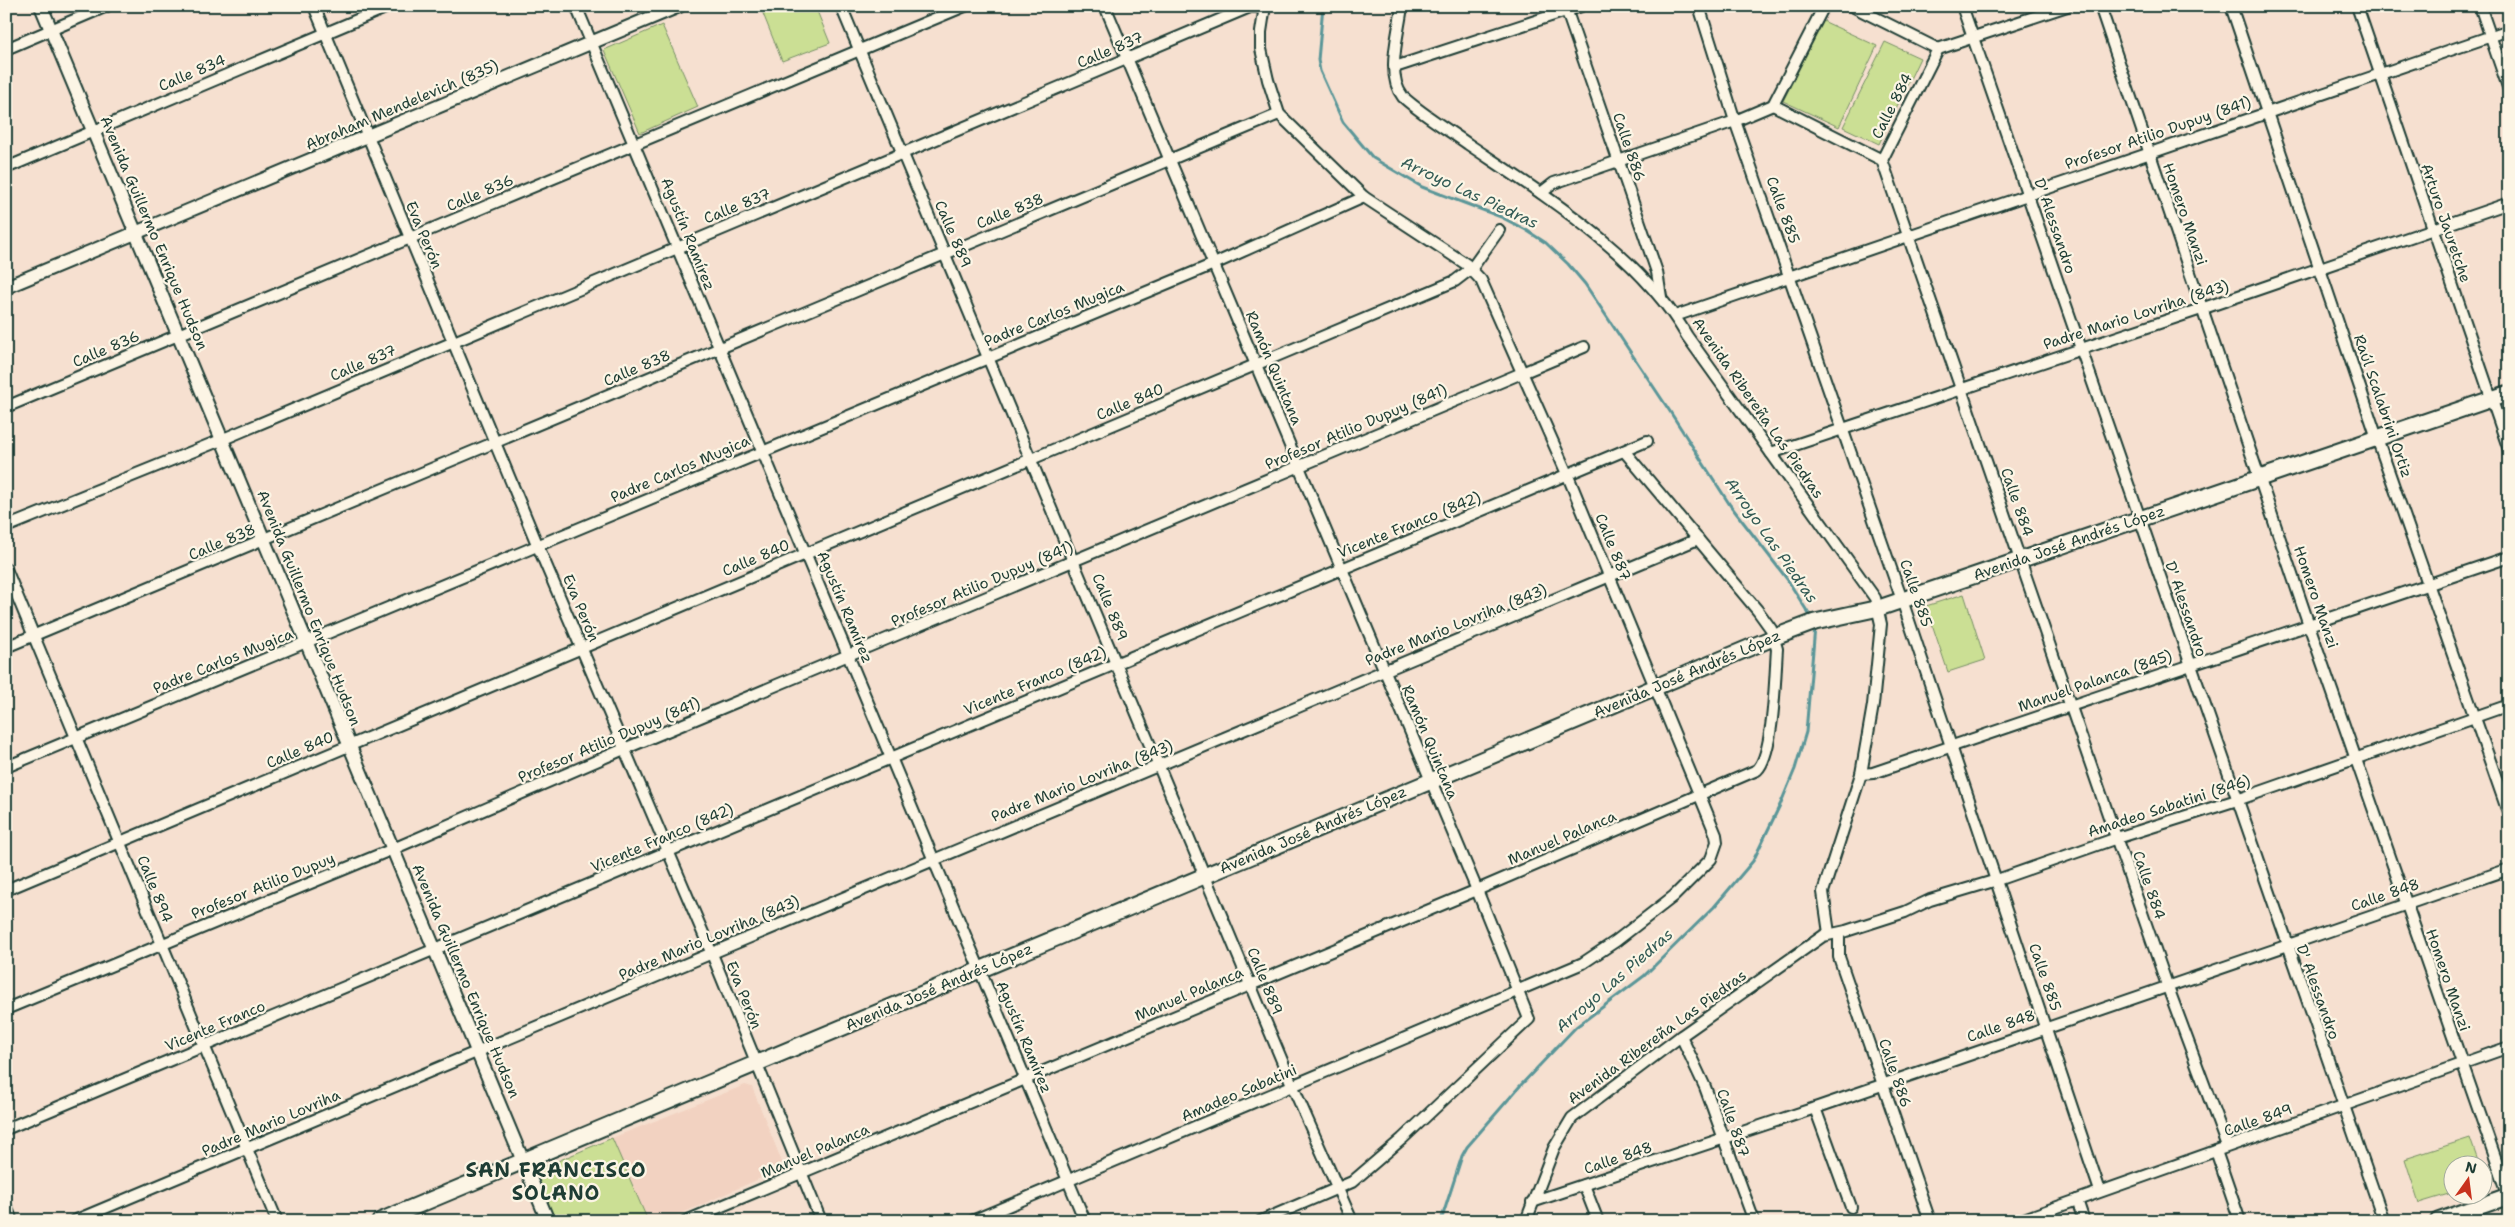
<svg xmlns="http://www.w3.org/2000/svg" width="2515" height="1227" viewBox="0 0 2515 1227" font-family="'Shantell Sans',sans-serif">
  <rect width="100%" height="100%" fill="#f6e0d0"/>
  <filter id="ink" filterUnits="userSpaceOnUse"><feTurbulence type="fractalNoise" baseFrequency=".02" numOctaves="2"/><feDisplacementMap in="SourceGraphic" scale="10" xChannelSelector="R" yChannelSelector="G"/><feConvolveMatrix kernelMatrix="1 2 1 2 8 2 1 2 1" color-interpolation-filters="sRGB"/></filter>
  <g filter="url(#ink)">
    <!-- built -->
    <path fill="#f2d2c1" d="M745 1085 752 1087 782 1162 781 1169 665 1221H648L612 1138Z"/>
    <!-- green -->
    <g fill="#cbdf94" stroke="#758e64">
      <path d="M760 6H815L830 43 782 61Z"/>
      <path d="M1823 21 1877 46 1839 127 1783 101Z"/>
      <path d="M662 25 698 107 640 133 604 50Z"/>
      <path d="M1885 42 1920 58 1879 144 1843 127Z"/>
      <path d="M1964 594 1985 660 1948 672 1926 606Z"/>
      <path d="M612 1138 648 1221H555L534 1171Z"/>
      <path d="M2470 1138 2479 1164H2452V1193L2419 1203 2405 1159Z"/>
    </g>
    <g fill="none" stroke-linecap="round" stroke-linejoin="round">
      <!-- stream -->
      <g stroke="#5a9698" stroke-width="3">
        <path d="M1323 6 1318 60 1320 71 1343 122 1373 158 1422 187 1501 217 1526 230 1546 243 1568 264 1585 284 1669 410 1730 505 1787 579 1812 619"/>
        <path d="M1441 1221 1462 1156 1467 1147 1520 1086 1576 1027 1644 976 1714 907 1753 861 1780 805 1795 769 1806 732 1815 627"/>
      </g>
      <defs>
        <g id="minor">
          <path d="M314 6 537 544 712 954 821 1221"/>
          <path d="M576 6 1085 1221"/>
          <path d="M841 6 1293 1087 1352 1221"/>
          <path d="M1105 6 1477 890 1529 1019 1402 1139 1352 1182 1261 1221"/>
          <path d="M1402 6C1399 33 1385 75 1403 97 1423 115 1447 129 1468 144 1545 196 1640 254 1687 336L1875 598 1881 624 1873 705 1861 774 1823 892 1829 933"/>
          <path d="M1565 6 1657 272 1661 297"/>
          <path d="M1699 6 1735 121 1902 600 2100 1191"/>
          <path d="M1824 6 1773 105 1882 160"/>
          <path d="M1852 6 1938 49 1882 160 2167 985 2227 1146"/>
          <path d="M1962 6 2384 1221"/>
          <path d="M2100 6 2309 625 2509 1197"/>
          <path d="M2231 6 2377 438 2509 815"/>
          <path d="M2357 6 2509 450"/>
          <path d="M2480 6 2509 90"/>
          <path d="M6 49 107 6"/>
          <path d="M1938 49 2067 6"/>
          <path d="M1395 67 1581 6"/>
          <path d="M6 168 390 6"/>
          <path d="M1541 193 1554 183 1735 121 1773 105"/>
          <path d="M1675 316 2509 30"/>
          <path d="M6 407 965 6"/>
          <path d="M1771 453 2201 309 2509 203"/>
          <path d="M6 527 221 440 1250 7H1265"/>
          <path d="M6 569 277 1221"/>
          <path d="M6 647 1279 114"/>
          <path d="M6 767 1214 264 1364 197"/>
          <path d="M1861 774 1873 773 2509 557"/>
          <path d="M6 890 1455 281 1472 268 1499 230"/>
          <path d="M1839 933V957L1930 1221"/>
          <path d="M6 1009 393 849 624 749 1584 347"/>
          <path d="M1681 1036 1705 1087 1754 1221"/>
          <path d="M1815 1108 1851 1207"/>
          <path d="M6 1129 1647 441"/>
          <path d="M2216 1151 2240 1221"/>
          <path d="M1584 1185 1598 1221"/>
          <path d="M2077 1200 2084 1221"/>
          <path d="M1532 1202 1815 1108 2509 869"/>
          <path d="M6 1206 12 1221"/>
          <path d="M74 1221 1698 539"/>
          <path d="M686 1221 1477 890 1757 770C1774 754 1775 675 1777 649L1771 629 1758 611 1625 452"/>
          <path d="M972 1221 1583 963 1616 941 1674 896 1711 859 1717 842 1716 835 1700 796 1568 476 1481 280 1466 264 1364 197 1279 114 1268 80 1261 49V32L1265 6"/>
          <path d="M1526 1221 1554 1148 1572 1118 1681 1036 1823 936 1846 931 1905 912 1930 900 1997 880 2117 838 2237 800 2509 705"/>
          <path d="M2018 1221 2509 1047"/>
        </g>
        <g id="tertiary">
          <path d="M41 6 548 1221"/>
          <path d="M6 287 679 6"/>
        </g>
        <g id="secondary">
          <path d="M380 1221 1775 637 1815 622 1879 608 2509 393"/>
          <path d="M2438 1221 2509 1196"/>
        </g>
      </defs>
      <!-- minor casing -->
      <use href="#minor" stroke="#1f3d34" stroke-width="14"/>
      <!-- tertiary casing -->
      <use href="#tertiary" stroke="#1f3d34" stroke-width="16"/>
      <!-- secondary casing -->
      <use href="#secondary" stroke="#1f3d34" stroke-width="19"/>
      <!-- minor -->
      <use href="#minor" stroke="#fcf5e5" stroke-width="10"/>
      <!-- tertiary -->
      <use href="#tertiary" stroke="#fcf5e5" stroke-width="12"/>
      <!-- secondary -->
      <use href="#secondary" stroke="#fcf5e5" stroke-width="15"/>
    </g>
  </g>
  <g text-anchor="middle" stroke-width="4.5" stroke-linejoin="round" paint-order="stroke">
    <!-- street labels -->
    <g font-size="15" fill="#1f3d34" stroke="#fcf5e5">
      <text transform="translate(1110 50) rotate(-23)" y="5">Calle 837</text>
      <text transform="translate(192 73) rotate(-23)" y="5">Calle 834</text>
      <text transform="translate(402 105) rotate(-23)" y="5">Abraham Mendelevich (835)</text>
      <text transform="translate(1892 106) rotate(-63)" y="5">Calle 884</text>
      <text transform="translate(2158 133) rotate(-19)" y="5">Profesor Atilio Dupuy (841)</text>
      <text transform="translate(1629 147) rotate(71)" y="5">Calle 886</text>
      <text transform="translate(480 193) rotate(-23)" y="5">Calle 836</text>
      <text transform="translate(737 206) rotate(-22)" y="5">Calle 837</text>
      <text transform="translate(1783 210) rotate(70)" y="5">Calle 885</text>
      <text transform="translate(1010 211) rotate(-22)" y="5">Calle 838</text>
      <text transform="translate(2185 214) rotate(71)" y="5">Homero Manzi</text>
      <text transform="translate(2446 223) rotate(71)" y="5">Arturo Jauretche</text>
      <text transform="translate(2055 226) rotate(71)" y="5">D' Alessandro</text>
      <text transform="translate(154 233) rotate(67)" y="5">Avenida Guillermo Enrique Hudson</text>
      <text transform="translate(688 234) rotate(68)" y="5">Agustín Ramírez</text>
      <text transform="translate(953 234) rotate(67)" y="5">Calle 889</text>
      <text transform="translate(424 235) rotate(67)" y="5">Eva Perón</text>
      <text transform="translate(1054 314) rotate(-22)" y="5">Padre Carlos Mugica</text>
      <text transform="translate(2136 315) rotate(-18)" y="5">Padre Mario Lovriha (843)</text>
      <text transform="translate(106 349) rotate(-23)" y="5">Calle 836</text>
      <text transform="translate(363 363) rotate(-23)" y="5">Calle 837</text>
      <text transform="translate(637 368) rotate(-23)" y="5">Calle 838</text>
      <text transform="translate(1274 368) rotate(67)" y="5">Ramón Quintana</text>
      <text transform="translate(1130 402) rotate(-23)" y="5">Calle 840</text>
      <text transform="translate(2383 406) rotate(71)" y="5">Raúl Scalabrini Ortiz</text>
      <text transform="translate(1758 408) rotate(55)" y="5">Avenida Ribereña Las Piedras</text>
      <text transform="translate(1356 427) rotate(-23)" y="5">Profesor Atilio Dupuy (841)</text>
      <text transform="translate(680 469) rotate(-23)" y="5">Padre Carlos Mugica</text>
      <text transform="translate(2017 502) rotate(71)" y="5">Calle 884</text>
      <text transform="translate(1409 525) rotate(-22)" y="5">Vicente Franco (842)</text>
      <text transform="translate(222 542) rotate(-23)" y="5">Calle 838</text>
      <text transform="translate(2069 543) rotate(-19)" y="5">Avenida José Andrés López</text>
      <text transform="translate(1613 547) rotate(68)" y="5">Calle 887</text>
      <text transform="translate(756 558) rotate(-23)" y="5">Calle 840</text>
      <text transform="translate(982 584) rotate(-23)" y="5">Profesor Atilio Dupuy (841)</text>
      <text transform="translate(1916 593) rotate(71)" y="5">Calle 885</text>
      <text transform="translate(2316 597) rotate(71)" y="5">Homero Manzi</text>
      <text transform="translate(845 607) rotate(67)" y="5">Agustín Ramírez</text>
      <text transform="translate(1110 607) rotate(68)" y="5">Calle 889</text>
      <text transform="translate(309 608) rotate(68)" y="5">Avenida Guillermo Enrique Hudson</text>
      <text transform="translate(581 608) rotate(67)" y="5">Eva Perón</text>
      <text transform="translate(2186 609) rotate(71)" y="5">D' Alessandro</text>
      <text transform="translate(1456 625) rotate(-22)" y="5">Padre Mario Lovriha (843)</text>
      <text transform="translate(223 661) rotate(-22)" y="5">Padre Carlos Mugica</text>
      <text transform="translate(1687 674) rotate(-23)" y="5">Avenida José Andrés López</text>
      <text transform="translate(1035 681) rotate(-23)" y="5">Vicente Franco (842)</text>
      <text transform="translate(2095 681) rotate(-19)" y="5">Manuel Palanca (845)</text>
      <text transform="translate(609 740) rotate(-23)" y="5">Profesor Atilio Dupuy (841)</text>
      <text transform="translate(1430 742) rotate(67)" y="5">Ramón Quintana</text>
      <text transform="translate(300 750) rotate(-23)" y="5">Calle 840</text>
      <text transform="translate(1082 781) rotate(-22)" y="5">Padre Mario Lovriha (843)</text>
      <text transform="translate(2169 806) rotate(-18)" y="5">Amadeo Sabatini (846)</text>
      <text transform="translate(1313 830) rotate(-23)" y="5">Avenida José Andrés López</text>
      <text transform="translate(662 838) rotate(-23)" y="5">Vicente Franco (842)</text>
      <text transform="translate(1562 838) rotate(-23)" y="5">Manuel Palanca</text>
      <text transform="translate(2149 885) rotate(71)" y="5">Calle 884</text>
      <text transform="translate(263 886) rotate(-22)" y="5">Profesor Atilio Dupuy</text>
      <text transform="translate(155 889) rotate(68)" y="5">Calle 894</text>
      <text transform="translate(2385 895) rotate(-19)" y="5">Calle 848</text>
      <text transform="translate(709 938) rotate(-23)" y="5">Padre Mario Lovriha (843)</text>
      <text transform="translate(2045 977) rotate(71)" y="5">Calle 885</text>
      <text transform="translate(2448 980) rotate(71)" y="5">Homero Manzi</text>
      <text transform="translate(466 981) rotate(67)" y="5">Avenida Guillermo Enrique Hudson</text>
      <text transform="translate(1265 981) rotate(68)" y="5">Calle 889</text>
      <text transform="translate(939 987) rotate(-23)" y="5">Avenida José Andrés López</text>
      <text transform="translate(2318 992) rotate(70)" y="5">D' Alessandro</text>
      <text transform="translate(1189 994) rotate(-23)" y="5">Manuel Palanca</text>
      <text transform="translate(744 995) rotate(68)" y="5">Eva Perón</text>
      <text transform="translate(215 1026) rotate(-23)" y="5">Vicente Franco</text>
      <text transform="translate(2001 1026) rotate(-19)" y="5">Calle 848</text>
      <text transform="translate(1024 1037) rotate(67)" y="5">Agustín Ramírez</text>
      <text transform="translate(1657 1037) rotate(-36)" y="5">Avenida Ribereña Las Piedras</text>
      <text transform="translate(1895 1073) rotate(71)" y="5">Calle 886</text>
      <text transform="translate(1239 1093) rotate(-23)" y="5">Amadeo Sabatini</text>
      <text transform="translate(2258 1120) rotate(-19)" y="5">Calle 849</text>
      <text transform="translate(271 1123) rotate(-23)" y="5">Padre Mario Lovriha</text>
      <text transform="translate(1733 1123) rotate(71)" y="5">Calle 887</text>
      <text transform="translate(815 1151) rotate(-23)" y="5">Manuel Palanca</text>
      <text transform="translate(1618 1158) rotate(-19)" y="5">Calle 848</text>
    </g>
    <!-- water labels -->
    <g font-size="16" font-style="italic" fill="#335b55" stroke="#fcf5e5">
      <text transform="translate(1470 192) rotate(25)" y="6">Arroyo Las Piedras</text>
      <text transform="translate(1772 540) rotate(55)" y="6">Arroyo Las Piedras</text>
      <text transform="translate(1614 980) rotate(-41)" y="6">Arroyo Las Piedras</text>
    </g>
    <!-- district labels -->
    <g font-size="20" font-weight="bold" letter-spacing="1" fill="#1f3d34" stroke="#fcf5e5">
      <text x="556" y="1177">SAN FRANCISCO<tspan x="556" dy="23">SOLANO</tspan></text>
    </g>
  </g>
  <!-- margin -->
  <rect width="2515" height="1227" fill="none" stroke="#fcf5e5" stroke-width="25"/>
  <rect x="12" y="12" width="2490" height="1202" fill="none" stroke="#1f3d34" stroke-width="2" filter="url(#ink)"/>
  <!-- north arrow -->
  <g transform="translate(2468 1180) rotate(14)"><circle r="24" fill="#fcf5e5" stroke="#a4ab9e"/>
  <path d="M0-4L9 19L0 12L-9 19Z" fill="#c8321e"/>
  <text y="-8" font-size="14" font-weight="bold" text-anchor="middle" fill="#1f3d34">N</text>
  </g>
</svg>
